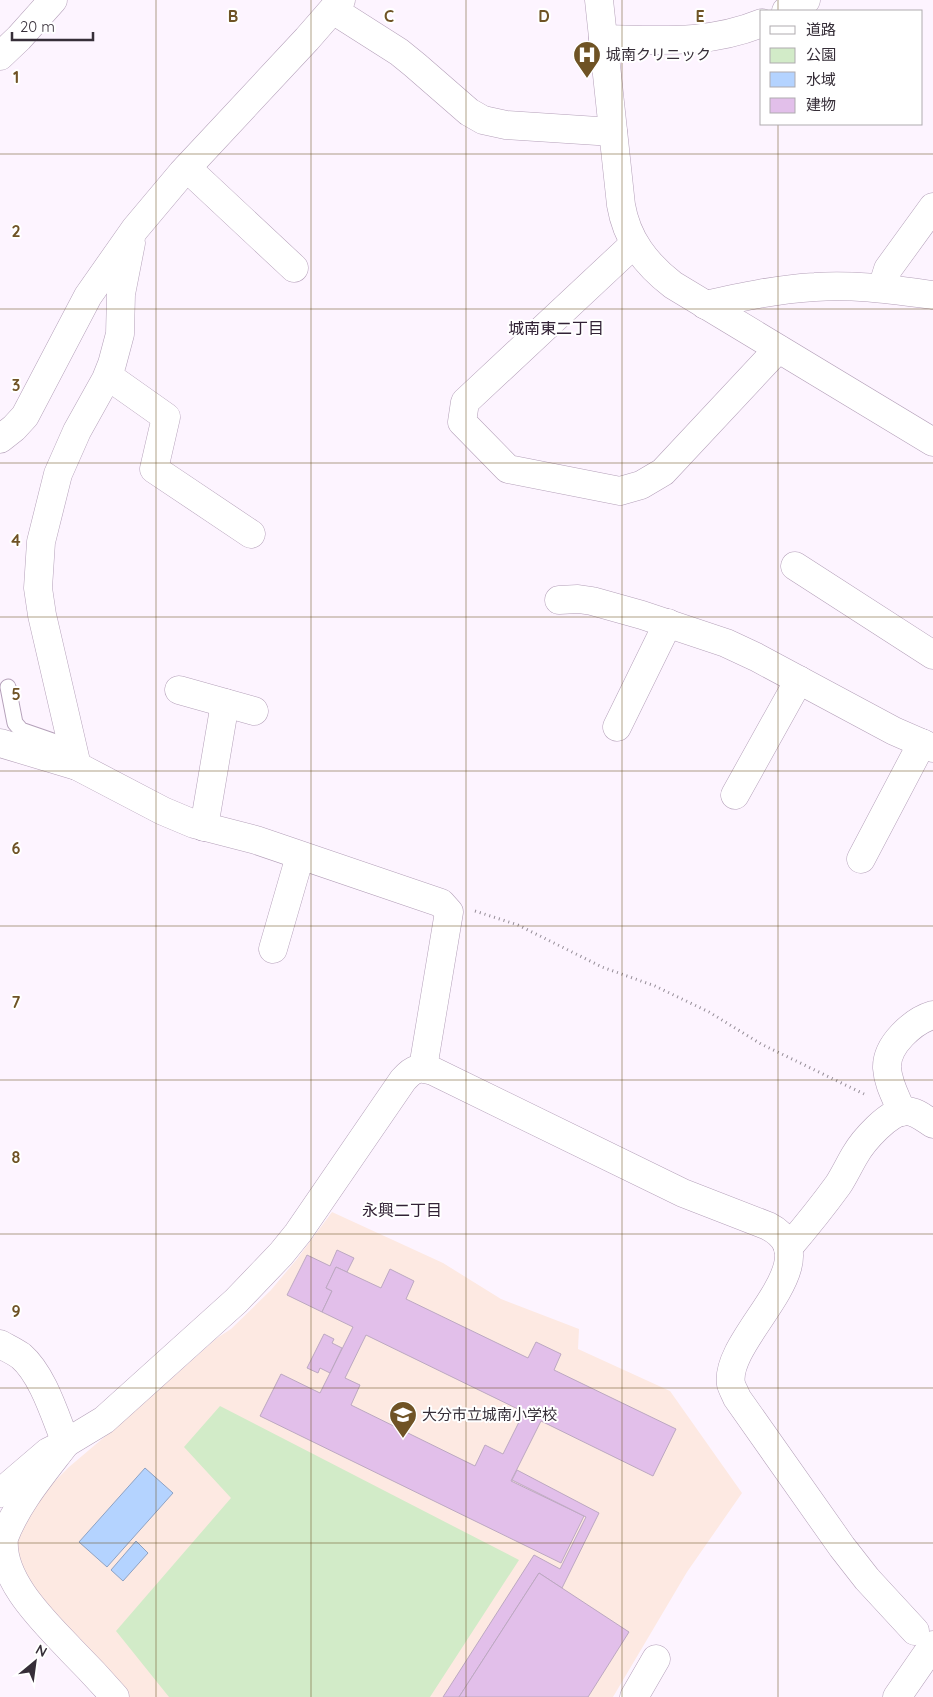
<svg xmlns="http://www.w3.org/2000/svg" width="933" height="1697" viewBox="0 0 933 1697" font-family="Quicksand,'Noto Sans JP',sans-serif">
  <rect width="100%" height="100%" fill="#fdf4ff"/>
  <!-- education -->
  <path fill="#fde9e2" d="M332 1212 443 1263 501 1299 579 1329 578 1349 670 1391 742 1493 687 1572 613 1697H126L35 1605 9 1546 33 1503 69 1467 135 1411 217 1338 231 1329 271 1290 297 1259Z"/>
  <!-- green -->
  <path fill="#d2ebc8" d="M220 1406 519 1560 430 1697H169L116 1631 231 1498 184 1447Z"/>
  <!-- water -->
  <g fill="#b4d3ff" stroke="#8ea2c3">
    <path d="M145 1468 173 1493 107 1567 79 1542Z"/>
    <path d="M136 1541 148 1553 123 1581 111 1570Z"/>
  </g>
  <!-- building -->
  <g fill="#e2bfea" stroke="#bca8c1" fill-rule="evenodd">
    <path d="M337 1250 354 1258 347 1272 336 1267 326 1288 332 1291 322 1312 287 1295 307 1255 330 1266Z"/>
    <path d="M336 1267 381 1288 390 1269 414 1281 406 1299 528 1358 536 1342 561 1354 554 1370 676 1429 653 1476 541 1421 511 1481 584 1516 561 1563 260 1416 281 1374 320 1393 353 1327 322 1312 332 1291 326 1288ZM366 1335 524 1412 503 1454 485 1445 475 1466 351 1405 360 1385 345 1378Z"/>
    <path d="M324 1334 334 1339 332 1343 342 1348 330 1373 320 1368 318 1373 307 1368Z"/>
    <path d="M517 1470 599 1513 562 1588 539 1573 459 1697H443L534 1555 560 1569 586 1517 512 1480Z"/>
    <path d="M539 1573 629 1632 588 1697H459Z"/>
  </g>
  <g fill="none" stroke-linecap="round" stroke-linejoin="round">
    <defs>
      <path id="service" d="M8 687 15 723 21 730 73 748"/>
      <g id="minor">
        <path d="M333 10 399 52 415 65 469 112 483 120 506 125 613 132"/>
        <path d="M786 11 806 0"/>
        <path d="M603 39C659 40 708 45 762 23"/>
        <path d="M0 56 19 38 53 0"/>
        <path d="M187 168 294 268"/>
        <path d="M634 244 465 402 462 422 508 469 620 491 641 485 663 472 778 349"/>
        <path d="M882 288 888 269 933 207"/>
        <path d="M705 305C741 297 778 289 815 287 854 284 894 290 933 295"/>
        <path d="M108 376 166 417 154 469 251 534"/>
        <path d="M0 439 14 428 25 416 88 296 135 229 182 173 307 39 341 0"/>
        <path d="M795 566 933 655"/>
        <path d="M559 600 578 599 592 601 642 615 726 643 756 657 894 731 933 748"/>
        <path d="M179 690 254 711"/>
        <path d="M617 727 668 623"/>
        <path d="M0 743 77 766 163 811 194 824 256 840 441 903 449 912 423 1068"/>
        <path d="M77 766 42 615 38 588 41 542 58 474 77 431 106 379 112 364 120 334 121 294 131 243"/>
        <path d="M735 795 799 680"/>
        <path d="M204 827 225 703"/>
        <path d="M861 859 922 743"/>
        <path d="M273 949 300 856"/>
        <path d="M902 1112C896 1097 888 1084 887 1068 886 1045 913 1021 933 1015"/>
        <path d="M788 1248C805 1228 822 1207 838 1185 844 1176 849 1165 855 1155 863 1141 889 1111 906 1111 916 1111 925 1119 933 1124"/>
        <path d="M0 1344C7 1348 14 1351 21 1356 43 1375 55 1416 66 1443 44 1472 17 1503 4 1538 0 1581 46 1623 71 1650 86 1665 101 1681 115 1697"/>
        <path d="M0 1493 48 1452 66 1443 104 1420 236 1301 281 1254 298 1233 403 1080C414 1068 418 1067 433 1071L683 1193 768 1226C834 1260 723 1338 731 1384 732 1388 735 1393 737 1398L842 1547 867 1579 915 1631"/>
        <path d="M634 1697 656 1659"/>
      </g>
      <g id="tertiary">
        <path d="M599 0 621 205C627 240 646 264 673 285L933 442"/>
        <path d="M897 1697 933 1645"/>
      </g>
    </defs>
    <!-- service casing -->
    <use href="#service" stroke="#b4a0b9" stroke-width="17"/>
    <!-- minor casing -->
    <use href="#minor" stroke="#b4a0b9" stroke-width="29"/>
    <!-- tertiary casing -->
    <use href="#tertiary" stroke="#b4a0b9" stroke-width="29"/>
    <!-- path -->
    <path stroke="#958d97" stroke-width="3" stroke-dasharray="1 4" stroke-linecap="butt" d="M475 911 518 925 602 967 655 986 709 1012 761 1044 790 1058 864 1094"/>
    <!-- service -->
    <use href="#service" stroke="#fff" stroke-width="15"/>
    <!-- minor -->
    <use href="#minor" stroke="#fff" stroke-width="28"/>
    <!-- tertiary -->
    <use href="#tertiary" stroke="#fff" stroke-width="28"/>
  </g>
  <!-- grid -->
  <path fill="none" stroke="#6f5325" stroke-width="1" stroke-opacity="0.55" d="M156 0V1697M311 0V1697M466 0V1697M622 0V1697M778 0V11M778 124V1697M0 154H933M0 309H933M0 463H933M0 617H933M0 771H933M0 926H933M0 1080H933M0 1234H933M0 1388H933M0 1543H933"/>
  <!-- icons -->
  <defs>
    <symbol id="hospital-pin" viewBox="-11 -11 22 30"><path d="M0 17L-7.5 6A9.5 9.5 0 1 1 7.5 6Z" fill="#6f5325" stroke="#fff"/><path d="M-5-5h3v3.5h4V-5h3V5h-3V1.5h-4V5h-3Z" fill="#fff"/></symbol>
    <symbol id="school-pin" viewBox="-11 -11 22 30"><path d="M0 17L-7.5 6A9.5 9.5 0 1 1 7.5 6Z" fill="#6f5325" stroke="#fff"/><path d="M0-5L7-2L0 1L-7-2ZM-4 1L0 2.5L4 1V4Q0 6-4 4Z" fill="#fff"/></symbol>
  </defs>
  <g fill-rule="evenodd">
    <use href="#hospital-pin" x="571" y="39" width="32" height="43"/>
    <use href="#school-pin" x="387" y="1399" width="32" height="43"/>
  </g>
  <g text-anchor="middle" stroke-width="4" stroke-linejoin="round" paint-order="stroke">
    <!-- poi labels -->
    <g font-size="15" fill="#362e38" stroke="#fff" text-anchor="start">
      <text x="606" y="60">城南クリニック</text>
      <text x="422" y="1420">大分市立城南小学校</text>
    </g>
    <!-- neighbourhood labels -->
    <g font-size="16" fill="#322236" stroke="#fff">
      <text x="556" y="334">城南東二丁目</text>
      <text x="402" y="1216">永興二丁目</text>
    </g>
  </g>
  <g font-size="16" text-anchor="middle" font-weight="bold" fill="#6f5325" stroke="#fff" stroke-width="4" stroke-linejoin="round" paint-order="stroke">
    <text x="233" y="22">B</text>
    <text x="389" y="22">C</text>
    <text x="544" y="22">D</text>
    <text x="700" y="22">E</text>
    <text x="16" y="83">1</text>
    <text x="16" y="237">2</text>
    <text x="16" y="391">3</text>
    <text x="16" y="546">4</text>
    <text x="16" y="700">5</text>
    <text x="16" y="854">6</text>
    <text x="16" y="1008">7</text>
    <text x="16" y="1163">8</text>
    <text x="16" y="1317">9</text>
  </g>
  <!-- legend -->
  <rect x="760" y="10" width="162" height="115" fill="#ffffff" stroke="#afabaf"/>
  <rect x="770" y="26" width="25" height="8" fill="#ffffff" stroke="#afabaf"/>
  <text x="806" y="35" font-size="15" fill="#362e38">道路</text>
  <rect x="770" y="48" width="25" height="15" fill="#d2ebc8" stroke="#afabaf"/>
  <text x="806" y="60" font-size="15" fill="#362e38">公園</text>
  <rect x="770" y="72" width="25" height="15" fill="#b4d3ff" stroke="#afabaf"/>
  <text x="806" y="85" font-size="15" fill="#362e38">水域</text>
  <rect x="770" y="98" width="25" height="15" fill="#e2bfea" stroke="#afabaf"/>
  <text x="806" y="110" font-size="15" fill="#362e38">建物</text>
  <!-- north arrow -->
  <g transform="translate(35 1662) rotate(29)" stroke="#ffffff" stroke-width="4" paint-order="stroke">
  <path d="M0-4L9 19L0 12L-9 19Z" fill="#362e38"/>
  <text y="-8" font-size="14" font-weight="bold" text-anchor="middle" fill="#362e38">N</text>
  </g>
  <!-- scale -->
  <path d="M12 32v8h81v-8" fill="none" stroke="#362e38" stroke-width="2.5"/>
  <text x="20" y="32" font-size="15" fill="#362e38" stroke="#ffffff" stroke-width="4" paint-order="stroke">20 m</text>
</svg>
